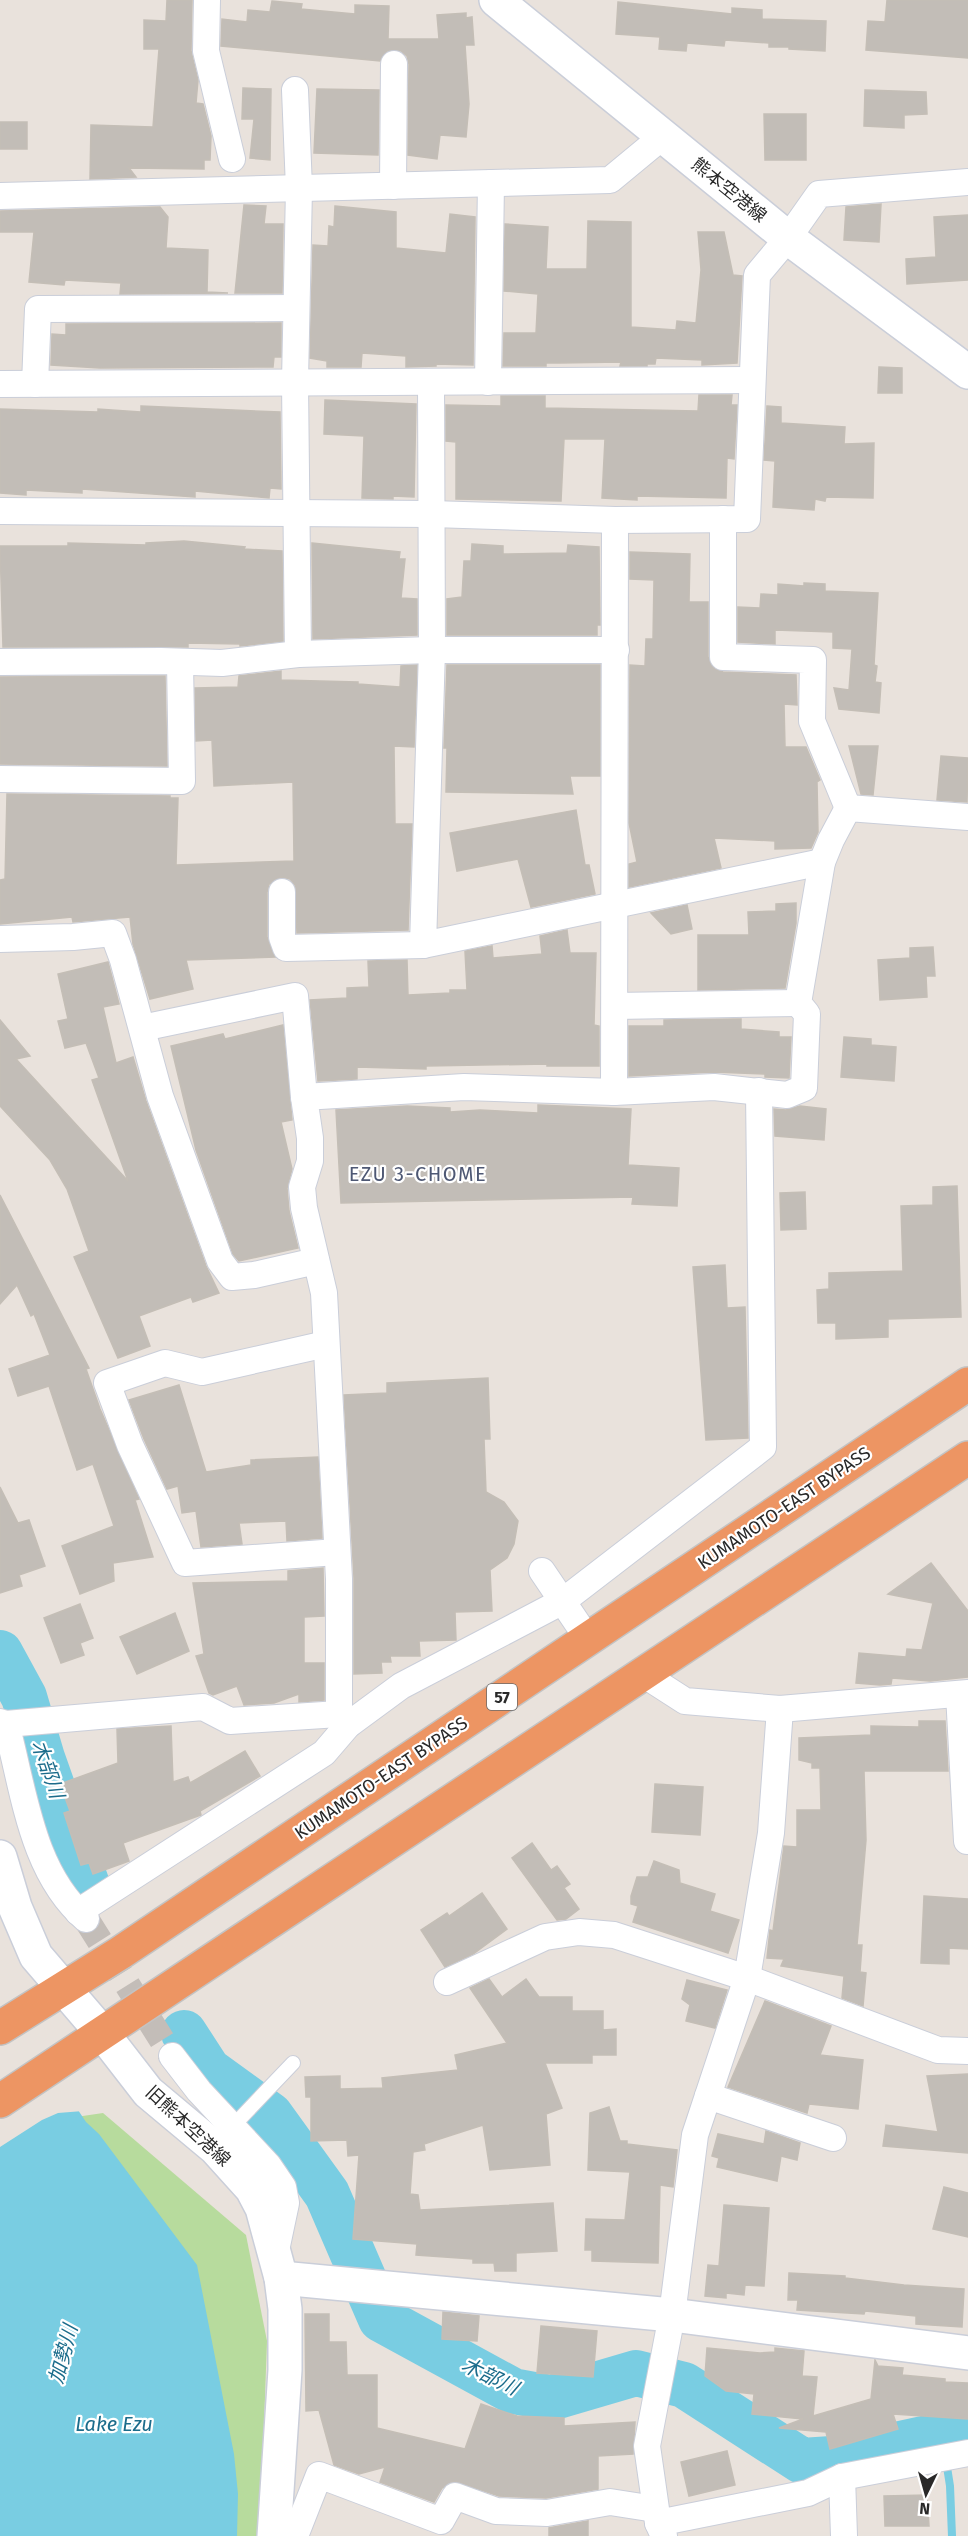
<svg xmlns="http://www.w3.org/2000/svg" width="968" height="2536" viewBox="0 0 968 2536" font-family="'Fira Sans','Noto Sans JP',sans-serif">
  <rect width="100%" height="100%" fill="#e9e2dc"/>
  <!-- green -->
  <path fill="#b7db9d" d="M103 2113 246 2235 267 2341 260 2536H0L42 2122Z"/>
  <!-- water -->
  <path fill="#79cde2" d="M0 1993 86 2122 99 2134 197 2265 234 2454 238 2494 237 2536H0Z"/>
  <!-- pier -->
  <path fill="#e9e2dc" d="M0 1990 83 2111 58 2113 42 2120 0 2147Z"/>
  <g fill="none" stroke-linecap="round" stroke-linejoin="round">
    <!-- stream -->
    <path stroke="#79cde2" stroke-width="8" d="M942 2435 950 2486 952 2536"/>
    <!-- river -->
    <g stroke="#79cde2" stroke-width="46">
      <path d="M0 1653 24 1697 42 1758 88 1888"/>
      <path d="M184 2033 208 2070 270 2115 327 2194 381 2319 513 2391 551 2398 636 2373 684 2385 802 2461 832 2459 960 2431 968 2434"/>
    </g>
  </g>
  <!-- building -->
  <g fill="#c2bdb7" stroke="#c4beb6" stroke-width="1.5">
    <path d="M167 0H192L191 51 198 80 196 103 203 104 211 136 210 160H204V169L129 168 136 177 90 179 91 125 153 127 159 49H144V20L166 21Z"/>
    <path d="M887 0H968V58L866 50 868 21 885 22Z"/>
    <path d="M272 1 302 4 301 9 355 14V5L389 6 388 39H439L437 15 466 13V18L472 17 474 45H465L469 104 466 137 440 135 437 159 408 155 409 64 407 56 401 51H387L380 61 221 46 222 19 247 22 248 10 270 12Z"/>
    <path d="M618 2 732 14V8L762 10V19L826 21 825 51 789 49V47H769V43L725 40 724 46 687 43 686 51 659 49 660 37 616 34Z"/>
    <path d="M243 88 271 89 270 160 250 158 254 119H242Z"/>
    <path d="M317 89 379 90 378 155 314 153Z"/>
    <path d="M865 90 926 92 927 114 904 115V128L864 126Z"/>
    <path d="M764 114H806V160H765Z"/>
    <rect x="0" y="122" width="27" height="27"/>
    <path d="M881 204 879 242 844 240 846 207Z"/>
    <path d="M244 205 266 206 264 224H283L282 293H235Z"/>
    <path d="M335 206 396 212V248L446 253 450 214 475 217 473 365 436 364V366L406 367V356L362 353 361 367H327V361L310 358 313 245 328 246 329 226 334 227Z"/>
    <path d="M160 207 168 217 166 248 208 250 207 292 228 293 120 294 121 283 65 280 64 285 29 282 34 232H0V211Z"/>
    <path d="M968 215V280L907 284 906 259 936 257 934 217Z"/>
    <path d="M588 221 631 222V327L676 330 677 321 696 323 701 270 698 232H724L733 275 742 276 737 363 702 365V360L656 358 655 364H647V366H620L621 362 559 363H546V366H503L504 333H536L538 294 504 291 505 224 548 227 546 269H587Z"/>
    <path d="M281 323V357H274L273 367 100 368 51 365 52 334 66 335V324Z"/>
    <path d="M879 367 902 368V393H878Z"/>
    <path d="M699 395H732L731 405H737L734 459 727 458 726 498 637 496V500L602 498 605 439H564L561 501 456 499V442L446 441V405L501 406V396H545V408L698 411Z"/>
    <path d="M325 400 416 404 414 497 393 496V499L362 498 364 436 324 434Z"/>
    <path d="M141 406 280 412 281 489 270 488 269 498 195 491V497L82 489V493L26 490V495L0 493V409L98 412V409L141 412Z"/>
    <path d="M767 406 781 407V423L845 427 844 444 874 443 873 498 826 497 825 501 815 499 814 510 773 507 775 461 764 460Z"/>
    <path d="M184 541 245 547 244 549 282 551 283 641 240 646V644L188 643V647H3L0 546H68V543L146 545V543Z"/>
    <path d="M312 543 400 552 399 559H405L401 598 417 599V635L313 639Z"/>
    <path d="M472 544 503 546V554L567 553 568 545 599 547 600 625H597V635H447V599L462 597 464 561H471Z"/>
    <path d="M630 552 690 554 689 602H708V657L715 669 723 672 796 675 797 705 784 704 785 747H806L820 780 817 782 818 832 811 848 775 849V841L714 838 721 868 629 887V864L637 862 629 823 630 665 645 666 646 639H653L654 580 630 579Z"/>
    <path d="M804 583 825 584V591L878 593 874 665 877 666 875 682 881 683 879 713 839 709 834 688 849 690 852 649 833 648V632L775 630V644L738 642V607L760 608 761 594 778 595V584L804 586Z"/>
    <path d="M417 665 414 747 394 746 395 824H412L408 930 297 933 295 885 290 879 281 877 269 884 267 892V937L275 957 186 960 193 989 150 999 133 944 130 917 73 922 72 917 0 924V880L5 879 7 794 170 796V798H178L176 865 294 861 293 782 214 786 212 740 196 741 195 688 238 687 239 676 281 671V680L358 682V684L400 687 401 666Z"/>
    <path d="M447 665H600V776H570L573 794 446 792 447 748H444Z"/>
    <path d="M165 676 167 766 0 764V677Z"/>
    <path d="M849 746H878L873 795 861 794Z"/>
    <path d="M941 756 968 758 967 802 937 800Z"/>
    <path d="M576 810 585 865H589L595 894 531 907 518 859 457 871 450 833Z"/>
    <path d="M796 903V923L785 988 698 990V935H749L748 912 776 911V904Z"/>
    <path d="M687 905 692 929 671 934 651 913Z"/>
    <path d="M567 930 570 953H596L594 1025 599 1026V1066H547V1064L426 1066V1069L357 1067V1079L318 1081 310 1000 347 998V988L369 987 368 961 407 960 408 995 450 993V990H467L465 951 492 946 493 958 542 954 540 936Z"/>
    <path d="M933 947 935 976H926L927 997 880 1000 878 960 910 958V948Z"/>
    <path d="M108 962 119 1004 103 1007 116 1063 133 1057 146 1101 206 1266 219 1293 193 1302 191 1297 139 1316 150 1346 118 1358 74 1257 89 1251 67 1189 50 1160 0 1106V1020L30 1056 16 1059 128 1181 92 1080 99 1078 86 1043 65 1048 58 1021 68 1019 58 974Z"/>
    <path d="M741 1019V1029L779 1032V1037H791L789 1078 765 1077V1074L713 1072 629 1076V1026H664V1020Z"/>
    <path d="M283 1025 292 1120 281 1122 292 1169 287 1188 289 1211 298 1248 239 1261 233 1254 196 1150 171 1046 223 1034 225 1039Z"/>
    <path d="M844 1037 871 1039V1045L896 1047 894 1081 841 1077Z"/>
    <path d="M538 1105 631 1109 628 1165 679 1168 677 1206 632 1204 633 1197 341 1203 336 1110 407 1106 450 1108V1112L480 1110 538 1113Z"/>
    <path d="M800 1106 826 1109 824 1140 775 1136 774 1109 786 1110Z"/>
    <path d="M957 1186 961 1317 888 1319V1337L836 1339V1323H818L817 1290 829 1289V1273L903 1271 901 1206 933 1205V1187Z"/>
    <path d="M805 1192 806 1229 781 1230 780 1193Z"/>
    <path d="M0 1195 89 1368 86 1369 100 1409 139 1499 135 1500 153 1557 113 1563 114 1581 80 1594 62 1546 114 1526 93 1464 77 1470 49 1386 18 1396 9 1369 50 1355 34 1314 31 1316 17 1285 0 1304Z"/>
    <path d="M725 1265 727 1308 745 1307 748 1438 706 1440 693 1267Z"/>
    <path d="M488 1378 490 1439H484L486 1492 504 1502 518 1521 514 1544 507 1558 490 1570 492 1611 455 1612 456 1640 419 1641 420 1656H390L391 1662H381L382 1673 354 1674V1578L344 1395 387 1393V1383Z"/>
    <path d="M179 1385 206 1472 251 1465V1460L318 1457 322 1538 287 1541 286 1521 239 1523 242 1544 201 1547 196 1511 182 1513 178 1486 167 1489 144 1439 129 1400Z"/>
    <path d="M0 1487 18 1523 29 1520 45 1566 19 1575 22 1586 0 1593Z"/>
    <path d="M931 1563 968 1611V1677L930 1681 892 1678 891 1684 880 1685 856 1683 859 1653 906 1657 907 1649 922 1650 933 1603 888 1594Z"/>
    <path d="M323 1568 324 1616 304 1617V1663H324V1700L299 1702V1694L274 1703 244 1705 237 1686 213 1695 209 1693 196 1656 204 1654 193 1583 288 1581V1571Z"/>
    <path d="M80 1604 93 1638 80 1643 84 1655 61 1663 44 1618Z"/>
    <path d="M175 1613 189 1651 137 1674 120 1637Z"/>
    <path d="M919 1721H945L948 1771H864L866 1840 857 1945H862L860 1972 866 1973 863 2006 842 1998 844 1976 781 1966 784 1959 767 1958 770 1930 773 1931 784 1846 797 1847V1810H821L820 1768H812V1763L799 1760V1738L871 1735V1726L919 1727Z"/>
    <path d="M171 1726 173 1782 188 1777 190 1783 245 1751 260 1776 200 1811 201 1815 198 1816 123 1843 129 1861 93 1874 89 1863 81 1865 64 1813 70 1811 60 1784 118 1763 117 1729Z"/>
    <path d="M655 1784 703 1787 700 1835 652 1832Z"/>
    <path d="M532 1843 551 1870 557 1866 570 1884 564 1888 579 1909 566 1919 557 1920 512 1858Z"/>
    <path d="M654 1861 679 1870 680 1883 715 1894 710 1911 739 1920 728 1953 633 1922 638 1906 631 1904V1896L637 1877H648Z"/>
    <path d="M482 1893 507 1929 473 1954 445 1967 421 1930 447 1913 449 1916Z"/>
    <path d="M924 1896 968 1899V1949L949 1948V1964L921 1963Z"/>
    <path d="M489 1979 502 1997 526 1979 539 1997H572V2011H603V2030L616 2029V2055H592V2063H545L562 2108 546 2114 550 2165 490 2170 483 2125 424 2144 425 2150 413 2152 410 2194 418 2195 420 2210 553 2203 557 2251 516 2253V2271H495L494 2263H473V2259L416 2255 417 2244 353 2239 359 2155 348 2156 347 2140 311 2141V2097H306L305 2077 340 2076V2089L383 2088 382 2078 458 2070 455 2055 507 2043 470 1988Z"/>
    <path d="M687 1980 727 1990 715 2028 686 2021 690 2005 682 1999Z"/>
    <path d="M765 2001 831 2026 820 2055 863 2060 858 2109 809 2104 807 2113 728 2087Z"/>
    <path d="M968 2074V2153L883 2146 886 2125 938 2132 927 2076Z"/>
    <path d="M609 2107 620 2141H627V2144L677 2150 673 2187 660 2185 658 2263 592 2261V2250H585L586 2219 625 2220 630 2172 588 2170 590 2113Z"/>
    <path d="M766 2131 800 2143 797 2160 781 2156 777 2181 717 2167 719 2158 712 2156 718 2134 764 2144Z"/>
    <path d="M944 2187 968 2193V2237L933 2229Z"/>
    <path d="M724 2205 769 2208 764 2286 745 2285 744 2295 726 2293V2298L705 2296 708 2265 719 2266Z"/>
    <path d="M789 2273 845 2276V2278L904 2285 964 2289 962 2327 916 2324V2316L865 2311 864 2314 797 2310 798 2300H788Z"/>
    <path d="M443 2312 479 2316 477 2341 442 2339Z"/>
    <path d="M305 2314H329V2342H346L347 2375H377V2428L465 2449 481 2404 517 2416 564 2418V2426L635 2422 633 2454 598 2456V2489L546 2498 499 2496 454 2481 442 2488 434 2502 380 2482 385 2467 359 2474 334 2465 319 2410 306 2411Z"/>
    <path d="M541 2326 597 2331 593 2377 537 2373Z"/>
    <path d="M707 2348 760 2353 775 2352V2348L804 2351 802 2376 817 2377 813 2416 871 2399 875 2360 878 2366 903 2368 902 2375 945 2379V2382L968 2383V2419L893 2414 898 2429 830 2449 826 2432 779 2428 803 2419 752 2414 754 2394 726 2391 705 2376Z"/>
    <path d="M727 2451 735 2485 689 2496 681 2462Z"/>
    <path d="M927 2495 929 2526H885L884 2496Z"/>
    <path d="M588 2521V2536H549V2528Z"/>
  </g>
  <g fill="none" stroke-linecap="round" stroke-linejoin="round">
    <!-- street-tunnel -->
    <path stroke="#c3bdb8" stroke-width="26" stroke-dasharray="26 13" stroke-linecap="butt" d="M86 1919 172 2056"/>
    <defs>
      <path id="lane" d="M233 2126 293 2063"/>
      <g id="street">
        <path d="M207 0 206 51 232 159"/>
        <path d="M295 90 299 188 295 382 298 654"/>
        <path d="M393 186 394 64"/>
        <path d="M0 196 610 180 662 137"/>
        <path d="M431 382 432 650 423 945 822 862"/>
        <path d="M488 382 491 183"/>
        <path d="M0 384 752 380"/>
        <path d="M35 384 38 309 295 308"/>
        <path d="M0 511 432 514 615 520 747 519 757 275 788 238 819 194 968 182"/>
        <path d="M723 519V657L813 660 812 721 848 808"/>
        <path d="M0 662 161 661 222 663 298 654 432 650H616"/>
        <path d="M0 779 182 781 180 662"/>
        <path d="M282 892V937L286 948 423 945"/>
        <path d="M0 939 73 937 113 933 123 960 160 1096 220 1261 232 1277 254 1275 316 1261"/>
        <path d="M615 1006 798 1003"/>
        <path d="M142 1028 295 996 304 1097"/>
        <path d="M614 1092 615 520"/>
        <path d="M326 1344 202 1372 165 1363 107 1383 130 1445 185 1563 337 1552"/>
        <path d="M542 1571 588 1639"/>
        <path d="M643 1674 685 1701 780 1709 968 1693"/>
        <path d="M959 1694 967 1841"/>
        <path d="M0 1722 6 1724C24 1790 31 1872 86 1919"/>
        <path d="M6 1724 203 1707 230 1721 339 1714"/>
        <path d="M348 1725 339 1714V1579L324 1293 304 1208 302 1187 310 1161V1138L304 1097 464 1087 614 1092 714 1087 787 1095 804 1088 807 1014 798 1003 822 862 831 840 848 808 968 817"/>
        <path d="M78 1912 324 1753 348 1725 401 1686 563 1601 763 1447 759 1091"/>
        <path d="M447 1982 545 1937 579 1932 614 1935 747 1978 938 2050 968 2051"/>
        <path d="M172 2056 199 2091 268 2165 283 2187 286 2203 275 2255"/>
        <path d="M708 2096 833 2138"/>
        <path d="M842 2477 844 2536"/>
        <path d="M658 2523 808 2493 842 2477 968 2453"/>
        <path d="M295 2536 319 2475 441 2521 455 2496 496 2511 547 2513 610 2502 655 2509"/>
        <path d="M664 2536 658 2523 647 2446 672 2315 695 2135 747 1978 771 1833 780 1709"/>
      </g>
      <g id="secondary">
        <path d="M496 0 788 238 968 372"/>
        <path d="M0 1857 15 1907 36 1956 103 2034 148 2092 215 2148 252 2189 262 2208 281 2278 285 2309V2370L274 2536"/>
        <path d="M281 2278 672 2315 968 2353"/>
      </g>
      <g id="highway">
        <path d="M0 2028 120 1953 968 1384"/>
        <path d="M0 2101 968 1458"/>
      </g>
    </defs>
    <!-- lane casing -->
    <use href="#lane" stroke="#caced9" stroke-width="16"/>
    <!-- street casing -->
    <use href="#street" stroke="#caced9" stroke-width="28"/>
    <!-- secondary casing -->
    <use href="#secondary" stroke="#caced9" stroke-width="36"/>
    <!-- highway casing -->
    <use href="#highway" stroke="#c3c3c3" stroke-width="36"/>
    <!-- lane -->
    <use href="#lane" stroke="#fff" stroke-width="14"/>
    <!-- street -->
    <use href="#street" stroke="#fff" stroke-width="26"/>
    <!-- secondary -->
    <use href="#secondary" stroke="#fff" stroke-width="33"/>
    <!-- highway -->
    <use href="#highway" stroke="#ed9563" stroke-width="33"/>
  </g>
  <g text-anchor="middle" stroke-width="4.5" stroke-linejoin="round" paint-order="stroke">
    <!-- shield labels -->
    <rect fill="#fff" stroke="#696969" stroke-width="1.5" x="487" y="1684" width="30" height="26" rx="4.5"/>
    <g font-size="16" font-weight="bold" fill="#292929">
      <text x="502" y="1703">57</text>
    </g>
    <!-- street labels -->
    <g font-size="18" fill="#292929" stroke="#fff">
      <text transform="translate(729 190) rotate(39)" y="6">熊本空港線</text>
      <text transform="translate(784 1508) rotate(-34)" y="6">KUMAMOTO-EAST BYPASS</text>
      <text transform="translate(381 1778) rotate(-34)" y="6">KUMAMOTO-EAST BYPASS</text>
      <text transform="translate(188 2126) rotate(43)" y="6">旧熊本空港線</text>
    </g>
    <!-- neighbourhood labels -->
    <g font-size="20" letter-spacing="1.5" fill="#4e5874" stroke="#fff">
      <text x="418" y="1181">EZU 3-CHOME</text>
    </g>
    <!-- water labels -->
    <g font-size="20" font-style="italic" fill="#1b6c8b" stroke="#fff">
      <text transform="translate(48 1769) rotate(71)" y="7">木部川</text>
      <text transform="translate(63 2354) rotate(-75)" y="7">加勢川</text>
      <text transform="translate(490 2376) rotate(26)" y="7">木部川</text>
      <text x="114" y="2431">Lake Ezu</text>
    </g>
  </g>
  <!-- north arrow -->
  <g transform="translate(926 2494) rotate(185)" stroke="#ffffff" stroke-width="4.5" paint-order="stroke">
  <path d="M0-4.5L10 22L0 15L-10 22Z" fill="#292929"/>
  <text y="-9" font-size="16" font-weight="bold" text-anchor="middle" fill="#292929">N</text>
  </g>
</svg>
